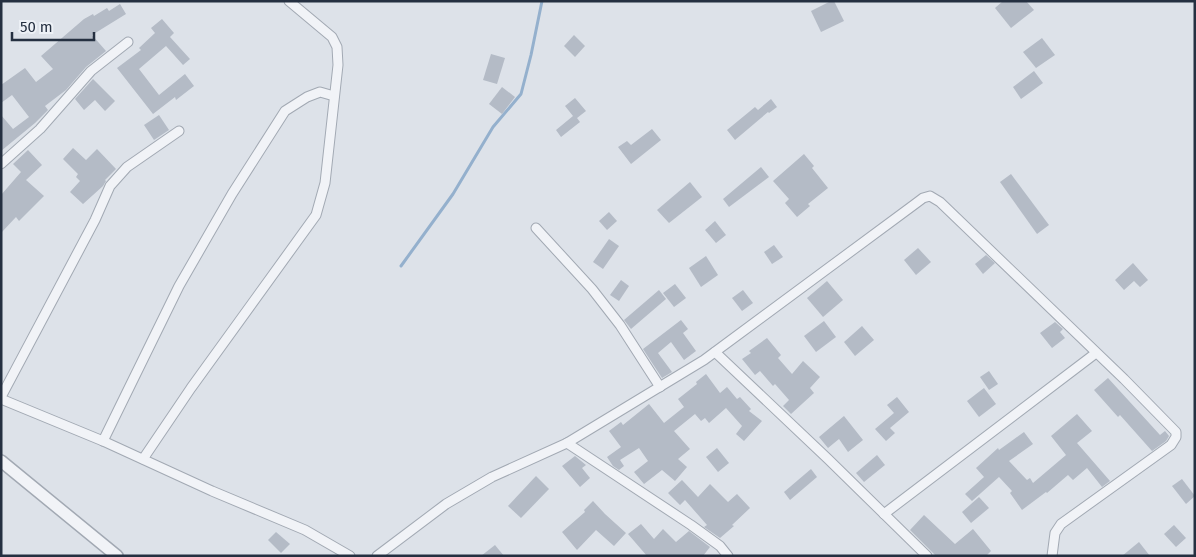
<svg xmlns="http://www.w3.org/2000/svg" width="1196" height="557" viewBox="0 0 1196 557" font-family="'Fira Sans',sans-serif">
  <rect width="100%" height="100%" fill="#dde2e9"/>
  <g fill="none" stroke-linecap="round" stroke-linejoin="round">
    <!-- stream -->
    <path stroke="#94b0cd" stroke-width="3" d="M401 266 453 194 493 127 521 94 531 55 542 1"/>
  </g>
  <!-- building -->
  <g fill="#b4bbc6">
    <path d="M831 1H834L844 21 821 32 811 11Z"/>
    <path d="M1003 1H1026L1034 10 1011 28 995 8Z"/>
    <path d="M120 4 126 14 92 35 106 51 86 67 66 90 45 106 48 110 35 123 1 151V115L13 129 29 117 12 95 1 103V85L25 68 36 82 53 69 41 56 84 19 93 14 94 16 107 8 109 11Z"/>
    <path d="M162 19 174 33 170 37 190 59 183 65 166 46 139 69 159 95 185 74 194 86 176 100 175 97 153 114 117 68 141 50 139 48 155 33 151 28Z"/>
    <path d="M574 35 585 46 575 57 564 46Z"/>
    <path d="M1042 38 1055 55 1036 68 1023 52Z"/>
    <path d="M491 54 505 58 497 84 483 80Z"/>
    <path d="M1034 71 1043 83 1021 99 1013 87Z"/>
    <path d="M93 79 115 101 105 111 95 100 84 110 75 99Z"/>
    <path d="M502 87 515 97 502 114 489 104Z"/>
    <path d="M575 98 586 111 577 118 580 122 561 137 556 130 573 116 565 106Z"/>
    <path d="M771 99 777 107 769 113 768 112 735 140 727 130 755 107 758 110Z"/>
    <path d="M159 115 169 130 154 140 144 125Z"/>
    <path d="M652 129 661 140 631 164 618 147 627 141 631 145Z"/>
    <path d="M73 148 86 160 97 149 116 169 105 180 106 181 103 186 83 204 70 192 80 181 76 177 78 174 63 159Z"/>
    <path d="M28 150 42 165 26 180 44 196 19 221 16 217 1 233V195L21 172 13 164Z"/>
    <path d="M804 154 814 166 812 168 828 188 808 204 810 206 797 217 785 203 789 199 773 181Z"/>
    <path d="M761 167 769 177 729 207 723 199Z"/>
    <path d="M1011 174 1049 225 1037 234 1000 182Z"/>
    <path d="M690 182 702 197 669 223 657 210Z"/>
    <path d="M609 212 617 221 607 230 599 221Z"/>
    <path d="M715 221 726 235 716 243 705 230Z"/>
    <path d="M609 239 619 246 603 269 593 262Z"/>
    <path d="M774 245 783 257 772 264 764 252Z"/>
    <path d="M918 248 931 262 916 275 904 260Z"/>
    <path d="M986 255 995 263 983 274 975 264Z"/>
    <path d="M706 256 718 275 701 287 689 268Z"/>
    <path d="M1133 263 1148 280 1140 287 1134 281 1124 290 1115 280Z"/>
    <path d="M621 280 629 286 619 301 610 295Z"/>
    <path d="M827 281 843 300 823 317 807 298Z"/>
    <path d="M675 284 686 298 674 307 663 293Z"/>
    <path d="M659 290 666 299 631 329 624 320Z"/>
    <path d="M743 290 753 303 742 311 732 298Z"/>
    <path d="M681 320 688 329 683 333 696 351 684 360 671 342 658 353 672 372 662 378 643 349Z"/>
    <path d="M824 321 836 337 816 352 804 336Z"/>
    <path d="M1055 322 1063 329 1060 332 1065 338 1052 348 1040 333Z"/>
    <path d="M862 326 874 340 855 356 844 342Z"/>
    <path d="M767 338 781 355 778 358 792 374 803 361 820 377 810 388 814 393 791 414 783 406 789 400 775 384 773 386 760 371 755 375 742 359 751 353 749 351Z"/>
    <path d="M989 371 998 384 989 390 980 377Z"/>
    <path d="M706 374 720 393 727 387 737 399 740 397 751 409 749 411 762 421 744 441 736 434 742 426 726 408 709 423 705 418 701 421 695 414 674 431 690 449 678 459 687 467 675 481 662 470 644 484 634 472 648 461 639 448 620 460 624 466 619 470 613 466 607 457 621 447 609 431 621 422 623 425 649 404 664 423 684 407 678 399 697 384 696 382Z"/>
    <path d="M1108 378 1160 435 1165 431 1169 436 1166 441 1152 451 1120 415 1118 417 1094 390Z"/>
    <path d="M984 388 996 404 979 417 967 401Z"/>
    <path d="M897 397 909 412 890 428 895 433 886 441 875 429 894 413 887 405Z"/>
    <path d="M1077 414 1092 431 1077 443 1110 481 1102 487 1087 468 1073 480 1068 475 1047 493 1046 492 1022 510 1010 493 1012 491 999 477 972 501 965 494 984 477 976 468 998 448 999 450 1024 432 1033 444 1009 461 1027 480 1030 478 1033 483 1066 455 1051 436Z"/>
    <path d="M844 416 863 440 848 452 839 439 828 448 819 437Z"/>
    <path d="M717 448 729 463 718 472 706 457Z"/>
    <path d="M877 455 885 465 864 482 856 473Z"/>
    <path d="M575 456 586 465 582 468 590 478 580 487 562 466Z"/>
    <path d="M811 469 817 477 790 500 784 492Z"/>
    <path d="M536 476 549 489 521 518 508 506Z"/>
    <path d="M1182 479 1195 496 1186 504 1172 486Z"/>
    <path d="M682 480 698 497 710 484 728 502 737 494 750 508 732 525 734 526 720 538 704 527 707 525 685 500 680 505 668 493Z"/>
    <path d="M979 497 989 508 971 523 962 512Z"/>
    <path d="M593 501 605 514 626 533 614 546 596 530 577 550 562 532 585 512 584 510Z"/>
    <path d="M924 515 955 544 973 529 991 551 986 556H936L910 530Z"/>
    <path d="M641 524 654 539 663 529 676 542 689 531 710 547 703 556H647L628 534Z"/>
    <path d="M1174 525 1186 538 1176 547 1164 534Z"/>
    <path d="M276 532 290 544 281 553 268 540Z"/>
    <path d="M1139 542 1150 556H1122Z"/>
    <path d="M495 545 504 556H481Z"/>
  </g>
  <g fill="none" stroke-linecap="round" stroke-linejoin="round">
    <defs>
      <g id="minor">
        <path d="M1 164 40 129 91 71 128 42"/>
        <path d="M536 228 592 289 620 325 660 387"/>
        <path d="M715 352 828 459 927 556"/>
        <path d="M1 397 95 220 110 186 127 167 179 131"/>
        <path d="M1 399 103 441 212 491 305 530 350 556"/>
        <path d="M103 441 179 286 232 194 285 111 307 97 320 92 334 96"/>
        <path d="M567 443 691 525 720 546 728 556"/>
        <path d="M143 459 191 388 316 215 325 183 338 65 337 47 332 37 289 1"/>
        <path d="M884 514 1096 353"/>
        <path d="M377 556 446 504 492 477 567 443 704 360 915 204 923 198 930 196 940 202 1124 379 1176 432V437L1171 445 1061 524 1055 533 1052 556"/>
      </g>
      <path id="tertiary" d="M1 461 117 556"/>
    </defs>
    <!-- minor casing -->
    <use href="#minor" stroke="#a2a9b3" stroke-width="11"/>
    <!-- tertiary casing -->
    <use href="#tertiary" stroke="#a2a9b3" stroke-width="14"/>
    <!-- minor -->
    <use href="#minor" stroke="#f1f3f7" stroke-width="9"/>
    <!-- tertiary -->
    <use href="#tertiary" stroke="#f1f3f7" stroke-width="11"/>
  </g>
  <!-- border -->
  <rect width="1196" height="557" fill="none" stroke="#253041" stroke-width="5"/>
  <!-- scale -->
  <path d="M12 32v8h82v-8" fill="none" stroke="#253041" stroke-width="2.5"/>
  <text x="20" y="32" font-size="15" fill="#253041" stroke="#edf1f6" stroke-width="4" paint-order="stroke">50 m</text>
</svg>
